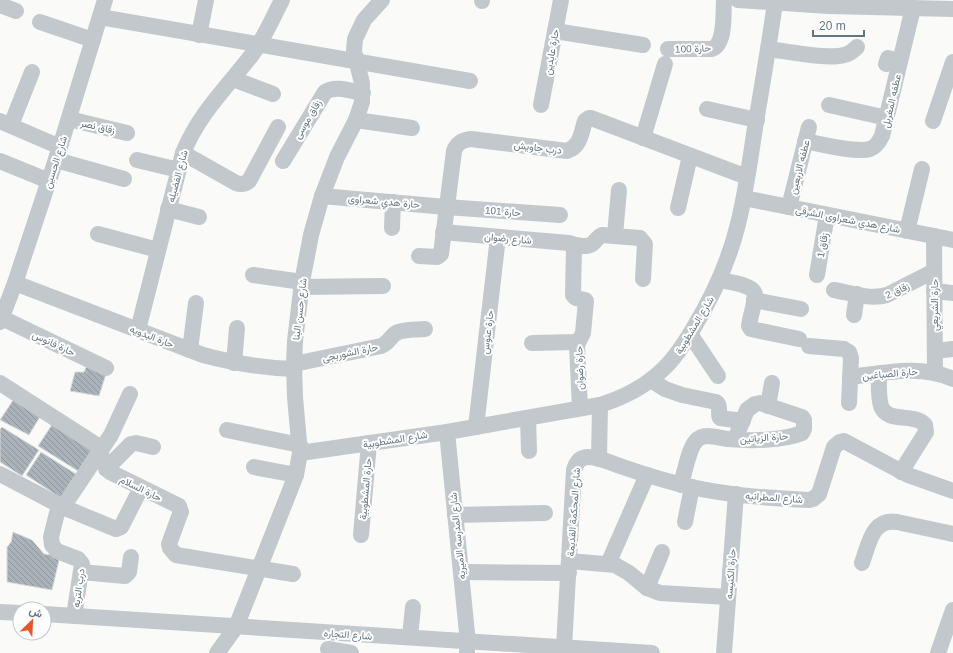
<svg xmlns="http://www.w3.org/2000/svg" width="953" height="653" viewBox="0 0 953 653" font-family="Arial,Vazirmatn,sans-serif">
  <defs>
    <pattern id="building-back-hatch" width="6" height="6" patternUnits="userSpaceOnUse"><rect width="6" height="6" fill="#aab3b9"/><path d="M-1 5l2 2M0 0l6 6M5-1l2 2" fill="none" stroke="#8e969c"/></pattern>
  </defs>
  <rect width="100%" height="100%" fill="#fafaf8"/>
  <!-- building -->
  <g fill="url(#building-back-hatch)" stroke="#dcdcda">
    <path d="M88 363 107 371 99 396 70 391 75 372H84Z"/>
    <path d="M19 391 47 405 29 435 0 420Z"/>
    <path d="M55 420 95 445 78 471 38 446Z"/>
    <path d="M2 427 39 450 22 476 0 462V429Z"/>
    <path d="M41 452 76 474 61 498 26 475Z"/>
    <path d="M13 532 32 540 44 554 60 556 52 590 7 582V547L11 542Z"/>
  </g>
  <g fill="none" stroke-linecap="round" stroke-linejoin="round">
    <!-- street -->
    <g stroke="#c3c8cc" stroke-width="16">
      <path d="M738 0 828 6 953 9"/>
      <path d="M482 1V0"/>
      <path d="M0 5 16 11"/>
      <path d="M100 17 470 81"/>
      <path d="M40 22 93 40"/>
      <path d="M555 31 643 45"/>
      <path d="M199 35 206 0"/>
      <path d="M668 49H712C726 43 723 14 724 0"/>
      <path d="M768 49C787 51 827 60 844 55 849 54 853 51 857 47"/>
      <path d="M886 64 888 58 900 61"/>
      <path d="M233 79 273 94"/>
      <path d="M541 105 561 0"/>
      <path d="M829 105 887 118"/>
      <path d="M707 109 757 120"/>
      <path d="M69 119 127 133"/>
      <path d="M356 120 412 128"/>
      <path d="M0 121 60 147"/>
      <path d="M933 121 953 62"/>
      <path d="M11 125 32 72"/>
      <path d="M643 138 665 64"/>
      <path d="M805 141C820 144 857 153 870 149 876 147 879 142 882 136L913 8"/>
      <path d="M183 153 236 183C241 185 245 184 249 181L278 127"/>
      <path d="M56 160 124 179"/>
      <path d="M137 160 179 170"/>
      <path d="M0 161 49 181"/>
      <path d="M283 161 325 92C335 85 351 91 363 93"/>
      <path d="M322 196 446 207 560 215"/>
      <path d="M744 198 953 240"/>
      <path d="M789 207 809 127"/>
      <path d="M678 208 690 156"/>
      <path d="M168 209 199 217"/>
      <path d="M392 228 393 202"/>
      <path d="M907 231 922 169"/>
      <path d="M443 232 569 243C574 245 587 248 592 244 596 241 597 237 602 235L640 238 645 244 643 279"/>
      <path d="M98 234 158 250"/>
      <path d="M615 235 619 190"/>
      <path d="M934 236 935 373"/>
      <path d="M572 244 574 247 573 295 576 298 585 300 586 301 583 333 577 345 580 408"/>
      <path d="M419 256 437 257 441 254 454 151C457 143 462 140 471 139L567 151C581 146 581 133 585 121L589 118H591L747 177"/>
      <path d="M253 275 302 282"/>
      <path d="M817 275 827 215"/>
      <path d="M719 280C727 282 754 284 755 295 755 304 750 316 749 326L751 329 799 339"/>
      <path d="M15 283 203 355C233 363 263 368 294 369"/>
      <path d="M301 287 383 286"/>
      <path d="M834 290C851 293 870 300 887 295L934 271"/>
      <path d="M934 291 953 293"/>
      <path d="M754 300 801 309"/>
      <path d="M854 315 857 294"/>
      <path d="M2 318 106 368"/>
      <path d="M0 322 15 283 60 147 105 0"/>
      <path d="M138 330 183 153C198 115 226 88 251 56 264 39 272 19 282 0"/>
      <path d="M690 334 718 376"/>
      <path d="M532 343 577 342"/>
      <path d="M809 346 844 349 849 352 851 358 849 403"/>
      <path d="M190 350 196 303"/>
      <path d="M935 351 953 349"/>
      <path d="M234 363 237 328"/>
      <path d="M294 364 381 346C388 344 390 337 396 333 403 329 417 330 425 329"/>
      <path d="M879 374C879 384 878 396 881 406 887 424 915 412 925 425L926 432 901 472"/>
      <path d="M850 377C884 373 921 364 953 379"/>
      <path d="M651 380 665 389 682 395 716 402C722 406 717 413 720 418L743 421"/>
      <path d="M0 383 95 444C104 452 101 464 110 472L179 506 181 512 180 514 169 544 170 548 176 555 293 574"/>
      <path d="M768 406 772 383"/>
      <path d="M528 418 529 451"/>
      <path d="M476 427 498 237"/>
      <path d="M227 430 300 445"/>
      <path d="M447 432 467 633V653"/>
      <path d="M300 453 447 432 600 405C622 398 643 388 660 372 674 360 684 344 693 329 713 296 729 261 738 224 746 192 750 160 755 128 762 86 769 45 775 3"/>
      <path d="M599 459 600 405"/>
      <path d="M254 467 296 475"/>
      <path d="M106 469 131 444 136 443 153 447"/>
      <path d="M0 474 63 507 116 529 121 527 141 488"/>
      <path d="M681 485C684 474 689 448 696 441 698 438 703 436 707 436 714 436 721 438 728 439 750 441 782 441 802 433L804 429V420L802 417 760 403 755 404 747 410 735 439"/>
      <path d="M59 505 51 537 52 545 57 551 78 559 82 564 74 616"/>
      <path d="M63 507 111 435 130 394"/>
      <path d="M455 515 545 513"/>
      <path d="M685 522 692 487"/>
      <path d="M361 535 369 443"/>
      <path d="M569 561 615 565 629 573 647 588 660 593 728 597"/>
      <path d="M862 563C869 544 872 518 897 522L953 534"/>
      <path d="M608 564 647 475"/>
      <path d="M81 572 125 576 129 572 131 557"/>
      <path d="M461 572 569 573"/>
      <path d="M647 588 662 552"/>
      <path d="M0 612 20 613"/>
      <path d="M44 614 652 653"/>
      <path d="M410 637 413 607"/>
      <path d="M564 647 574 470C576 463 580 457 588 457 599 457 611 463 620 466 640 473 659 479 679 484 721 495 766 498 809 500L813 499 819 494 834 447 840 442 844 441 908 475 953 491"/>
      <path d="M328 649 351 653"/>
      <path d="M217 653 236 627 296 475 300 453 295 397 294 364 295 341 302 282 311 235 322 196 337 157 356 120 362 102V83L354 51 355 39 364 20 382 0"/>
      <path d="M724 653 736 494"/>
      <path d="M938 653 953 610"/>
    </g>
  </g>
  <g text-anchor="middle" stroke-width="4" stroke-linejoin="round" paint-order="stroke">
    <!-- street labels -->
    <g font-size="10" fill="#657683" stroke="#fff">
      <text transform="translate(693 48) rotate(-2)" y="4">حارة 100</text>
      <text transform="translate(551 52) rotate(-80)" y="4">حارة عابدين</text>
      <text transform="translate(891 101) rotate(-77)" y="4">عطفه المغربل</text>
      <text transform="translate(307 119) rotate(-59)" y="4">زقاق موسى</text>
      <text transform="translate(98 126) rotate(13)" y="4">زقاق نصر</text>
      <text transform="translate(538 147) rotate(7)" y="4">درب جاويش</text>
      <text transform="translate(55 162) rotate(-72)" y="4">شارع الحسين</text>
      <text transform="translate(799 167) rotate(-76)" y="4">عطفه الاربعين</text>
      <text transform="translate(177 176) rotate(-75)" y="4">شارع الفضيله</text>
      <text transform="translate(384 201) rotate(5)" y="4">حارة هدي شعراوى</text>
      <text transform="translate(503 211) rotate(4)" y="4">حارة 101</text>
      <text transform="translate(848 219) rotate(11)" y="4">شارع هدي شعراوى الشرقى</text>
      <text transform="translate(508 238) rotate(5)" y="4">شارع رضوان</text>
      <text transform="translate(822 245) rotate(-80)" y="4">زقاق 1</text>
      <text transform="translate(897 290) rotate(-25)" y="4">زقاق 2</text>
      <text transform="translate(934 305) rotate(-90)" y="4">حارة الشريعي</text>
      <text transform="translate(299 309) rotate(-83)" y="4">شارع حسن البنا</text>
      <text transform="translate(694 325) rotate(-59)" y="4">شارع المشطوبية</text>
      <text transform="translate(487 332) rotate(-83)" y="4">حارة عنوس</text>
      <text transform="translate(152 336) rotate(21)" y="4">حارة البدويه</text>
      <text transform="translate(54 343) rotate(25)" y="4">حارة فانوس</text>
      <text transform="translate(350 352) rotate(-12)" y="4">حارة الشوربجى</text>
      <text transform="translate(579 368) rotate(-92)" y="4">حارة رضوان</text>
      <text transform="translate(890 373) rotate(-5)" y="4">حارة الصباغين</text>
      <text transform="translate(764 437) rotate(-4)" y="4">حارة الزياتين</text>
      <text transform="translate(395 439) rotate(-9)" y="4">شارع المشطوبية</text>
      <text transform="translate(141 488) rotate(26)" y="4">حارة السلام</text>
      <text transform="translate(365 489) rotate(-85)" y="4">حارة المشطوبية</text>
      <text transform="translate(774 497) rotate(4)" y="4">شارع المطرانيه</text>
      <text transform="translate(573 512) rotate(-86)" y="4">شارع المحكمة القديمة</text>
      <text transform="translate(457 536) rotate(-96)" y="4">شارع المدرسه الاميريه</text>
      <text transform="translate(730 574) rotate(-86)" y="4">حارة الكنيسه</text>
      <text transform="translate(78 588) rotate(-82)" y="4">درب التربه</text>
      <text transform="translate(348 634) rotate(4)" y="4">شارع التجاره</text>
    </g>
  </g>
  <!-- north arrow -->
  <g transform="translate(32 621) rotate(24)"><circle r="19" fill="#ffffff" stroke="#c1c8cd"/>
  <path d="M0-3L7 15L0 10L-7 15Z" fill="#e4572e"/>
  <text y="-6" font-size="11" font-weight="bold" text-anchor="middle" fill="#657683">ش</text>
  </g>
  <!-- scale -->
  <path d="M813 30v6h51v-6" fill="none" stroke="#657683" stroke-width="2"/>
  <text x="819" y="30" font-size="12" fill="#657683" stroke="#ffffff" stroke-width="3" paint-order="stroke">20 m</text>
</svg>
